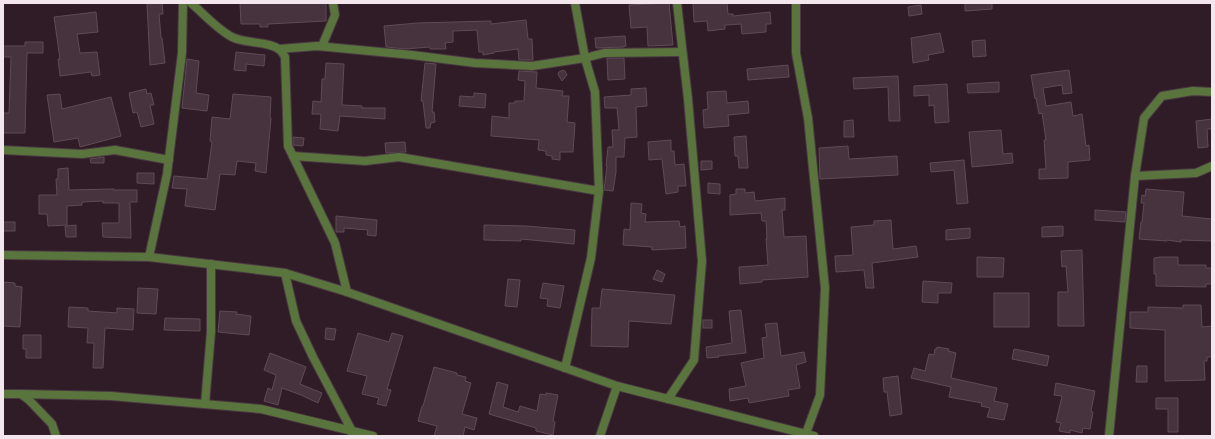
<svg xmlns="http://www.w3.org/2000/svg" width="1215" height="439" viewBox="0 0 1215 439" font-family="Jost,sans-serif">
  <rect width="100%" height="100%" fill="#2f1c26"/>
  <!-- building -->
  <g fill="#47333d" stroke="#5f4a55">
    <path d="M147 3H162L163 14H159L161 38H162L165 63 150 65Z"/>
    <path d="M240 3H326V21L268 24V27H260V24H241Z"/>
    <path d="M669 3 673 45 648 46 647 27 631 28 629 5Z"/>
    <path d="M693 3H727L728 14H733V16L770 12 771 24H766V32L742 34 741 24 725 25V29L708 31 707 21 694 22Z"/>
    <path d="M965 3H992V9L965 11Z"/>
    <path d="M921 5 922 14 909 16 908 7Z"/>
    <path d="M96 12 98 32 77 34 80 53 97 52 100 75 92 76 91 72 60 76 58 59H60L54 17Z"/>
    <path d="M526 20 528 39H532L533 60H519L518 49 494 52V53L483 55V52H479L477 30 453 31V42L445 43 446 49H430V47L405 49 386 47 384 26 417 23 491 21V24Z"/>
    <path d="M940 33 944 52 928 55 929 60 913 63 911 38Z"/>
    <path d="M625 36 626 46H624V47L596 48 595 38Z"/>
    <path d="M985 40 986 56 973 57 972 41Z"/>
    <path d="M25 42H43V53H27L25 133H3V113H9L11 57H3V46H25Z"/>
    <path d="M236 52 265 55 264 66 246 64V71L234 70Z"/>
    <path d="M607 58H624L625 79 608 80Z"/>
    <path d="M187 59 199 61 196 93 209 95 207 111 182 108Z"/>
    <path d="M326 63 344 64 342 105 362 106V108H385V119L340 116 338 131 320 129 321 114H312L313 101 321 102 322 79H325Z"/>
    <path d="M425 63 436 64 432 112H434L435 122 431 123 430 128H426L423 101H421Z"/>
    <path d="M788 65 789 77 748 80 747 69Z"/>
    <path d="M563 70 565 71 567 75 562 81 558 74 559 72Z"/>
    <path d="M1069 70 1072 93 1063 94 1062 85 1043 88 1046 106 1071 102 1073 116 1082 114 1086 146 1089 145 1090 160 1068 162V178L1039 179V169H1046L1044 140H1046L1042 113 1039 114 1036 98 1035 99 1031 75Z"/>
    <path d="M519 71 537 72 536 88 563 91 562 96H569L567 122 575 123 573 152H560V160L552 159V156L546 155V151L538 150 539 140 491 136 492 116 509 118V103H515V101H524L525 81 518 80Z"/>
    <path d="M898 76 900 121H889L888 87 854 89 853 78Z"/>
    <path d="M999 82V92L968 93 967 84Z"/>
    <path d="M947 84 949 122 935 123 934 105 929 106V95L914 96V86Z"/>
    <path d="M646 88 647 106 636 107 637 137 625 138 624 157H616V172L613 191 604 190 607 166H606L608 147H613L612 130H619L617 108H605L604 97 631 95V89Z"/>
    <path d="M146 89 147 94 151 93 154 105H150L154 124 141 127 137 112 133 113 129 93Z"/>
    <path d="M726 91 727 103 748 101 749 113 728 115 729 126 704 128 703 110 708 109 707 92Z"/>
    <path d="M474 93 486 94 485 108 459 106 460 96 474 97Z"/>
    <path d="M60 94 62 109 111 97 121 136 80 147 78 138 54 142 47 95Z"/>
    <path d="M233 94 271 97 270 117 271 118 266 173 255 171 256 163 237 161 235 175 220 174 215 210 185 206 187 189 172 188 174 176 207 179 212 142 210 141 212 117 230 119Z"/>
    <path d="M1212 119V129H1207L1208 147 1198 148 1196 121Z"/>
    <path d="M853 120 854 137H844V121Z"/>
    <path d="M1001 130 1003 154 1012 153 1013 163 972 167 969 132Z"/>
    <path d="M746 136 748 168H739L738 156H735L734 137Z"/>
    <path d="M293 137 304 138 303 146 293 145Z"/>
    <path d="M671 140V151H674L675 165 684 164 686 186H678V192L666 194 662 159 649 160 648 142Z"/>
    <path d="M405 142 406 152 386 153 385 143Z"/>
    <path d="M848 146 849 159 897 156 898 175 820 179 819 148Z"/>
    <path d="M104 157V163H91L90 159Z"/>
    <path d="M964 160 968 203 957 204 954 170 931 172 930 163Z"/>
    <path d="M701 161H712V169L701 170Z"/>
    <path d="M68 168 69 190 114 189V190H137V202H130L131 238 103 237 102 223H119V203H103V201L82 202V205L67 206V225L48 226 47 214H39V195H57L56 179H58V169Z"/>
    <path d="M137 173H154V184L137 183Z"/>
    <path d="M708 183 720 184V194L708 193Z"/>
    <path d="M736 189H745V193L754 192 755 201 785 198V210H782L784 237 806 236 808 277 762 280V282L740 284 739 267 768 265 766 239H767L766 221H762L761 213 730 215V195L736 194Z"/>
    <path d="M1146 189 1184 192 1182 216 1212 219V241L1181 240V242L1167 240V241L1139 239 1141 222H1142L1144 203H1141L1142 195 1145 196Z"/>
    <path d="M631 203 642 204 641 213 646 214 645 222 679 221 680 227 685 226 686 248 652 250V247L623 245 624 229 630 230Z"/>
    <path d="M1095 210 1126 212 1125 222 1095 220Z"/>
    <path d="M336 216 377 220 376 236 367 235 368 230 344 228V232H336Z"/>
    <path d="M891 220 893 249 916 246 918 257 872 263 874 288H866L864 270 836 272 835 256 853 255 851 227 874 225V221Z"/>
    <rect x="3" y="222" width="12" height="9"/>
    <path d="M76 225V237H66L65 226Z"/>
    <path d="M484 225 526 226 575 230 574 244 521 239V241L484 240Z"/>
    <path d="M1063 226V236L1042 237V227Z"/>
    <path d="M970 228V238L946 240V230Z"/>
    <path d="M1082 250 1084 326H1058V292H1068L1066 266 1062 267 1061 251Z"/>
    <path d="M977 257 1004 258 1003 277H977Z"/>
    <path d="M1161 257H1178V265H1206V268H1212V284H1206V287L1156 286V274H1154V258Z"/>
    <path d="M657 270 665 274 662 282 653 279Z"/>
    <path d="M508 279 520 280 517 307 505 306Z"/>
    <path d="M923 281 952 283 951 293H938V303L922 302Z"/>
    <path d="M3 282 15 283V286L22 287 20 327 3 326Z"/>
    <path d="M543 283 564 286 560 308 547 306 548 299 540 298Z"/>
    <path d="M138 288 158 289 156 314 137 313Z"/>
    <path d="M602 289 675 295 671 324 629 321 628 347 591 346 592 308H600Z"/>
    <rect x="994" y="293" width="35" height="34"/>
    <path d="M1183 305H1201L1202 327 1212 326V357H1207V361H1204L1205 380 1165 381V330L1130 328V312H1148V307L1183 308Z"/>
    <path d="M69 307 88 308V311L117 313V308L134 309 133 330 105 328 103 368H93L94 343H87L88 328 68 327Z"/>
    <path d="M741 310 746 353 718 356 719 357 707 358 706 347 732 343 729 311Z"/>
    <path d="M220 311 237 312 236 314 251 316 249 335 218 332Z"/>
    <path d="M165 318 200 319V331L164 330Z"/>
    <rect x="703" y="320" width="9" height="8"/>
    <path d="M777 323 781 356 804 352 806 362 796 365 800 388 788 390 789 396 749 403 748 398 730 401 729 389 746 386 741 363 764 358 762 338 767 337 765 324Z"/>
    <path d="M326 328 336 329 334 340 325 339Z"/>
    <path d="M358 333 389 342 392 333 403 336 387 389 391 390 386 406 377 404 379 398 362 394 367 376 347 371Z"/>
    <path d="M23 335H41V358H26V349H23Z"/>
    <path d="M937 347 949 349 948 351 956 353 951 378 997 388 994 401 1008 404 1004 420 987 417 990 408 981 406 982 403 949 397 951 387 911 378 914 368 925 371 929 354 934 355 935 349H937Z"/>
    <path d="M1014 349 1049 356 1047 366 1012 359Z"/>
    <path d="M270 353 306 367 300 384 322 393 318 403 301 395 282 388 278 405 264 401 268 388 272 390 276 375 264 370Z"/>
    <path d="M1137 366H1147V382H1136Z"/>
    <path d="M434 367 457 373V375L466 377 465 381 471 383 462 414 477 418 474 430 465 427 463 436H434L437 426 418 421 422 406H423Z"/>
    <path d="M898 376 902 414 890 416 887 392H884L883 378Z"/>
    <path d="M497 382 508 385 503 407 518 412 520 406 537 411 540 394 546 395V393L558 395 553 421 555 422 553 435 536 431V428L489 414Z"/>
    <path d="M1056 383 1095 391 1091 411 1093 412 1090 429 1083 428 1082 433 1070 430V433L1059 431 1061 423 1056 422 1062 396 1054 395Z"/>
    <path d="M1156 398H1178V432H1168V409H1156Z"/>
  </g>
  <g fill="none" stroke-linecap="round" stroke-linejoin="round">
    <defs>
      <g id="minor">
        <path d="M191 3C204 14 217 29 232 37 245 44 270 41 280 50 282 52 284 55 285 57L288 146 335 243 347 292"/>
        <path d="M796 3V53L808 118 825 288 820 395 805 436"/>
        <path d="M322 46 335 15 333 3"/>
        <path d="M279 49 317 46 412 55 475 63 532 66 585 58 575 3"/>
        <path d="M3 150 82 154 115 150 169 160"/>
        <path d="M293 156 365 161 399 157 599 191"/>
        <path d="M1135 176 1196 173 1212 166"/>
        <path d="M3 255 149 257 285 273 347 292 617 386 814 436"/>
        <path d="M149 257 167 174 182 53 183 3"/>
        <path d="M285 273 296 321 313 357 352 431V433"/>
        <path d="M565 368 591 258 599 191 595 92 585 58 604 53 682 52"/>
        <path d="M3 394H21L29 400 52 424 56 436"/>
        <path d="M21 394 111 396 261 409 373 436"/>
        <path d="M668 399 694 360 702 261 688 99 677 3"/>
        <path d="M205 404 211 332V264"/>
        <path d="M600 436 617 386"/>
        <path d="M1109 436 1135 176 1144 118 1162 96 1193 91 1212 92"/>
      </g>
    </defs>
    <!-- minor casing -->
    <use href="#minor" stroke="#4a3842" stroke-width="10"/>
    <!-- minor -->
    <use href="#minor" stroke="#5a743d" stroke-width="8"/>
  </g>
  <!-- border -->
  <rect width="1215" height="439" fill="none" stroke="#f3e6ec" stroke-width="8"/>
</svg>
